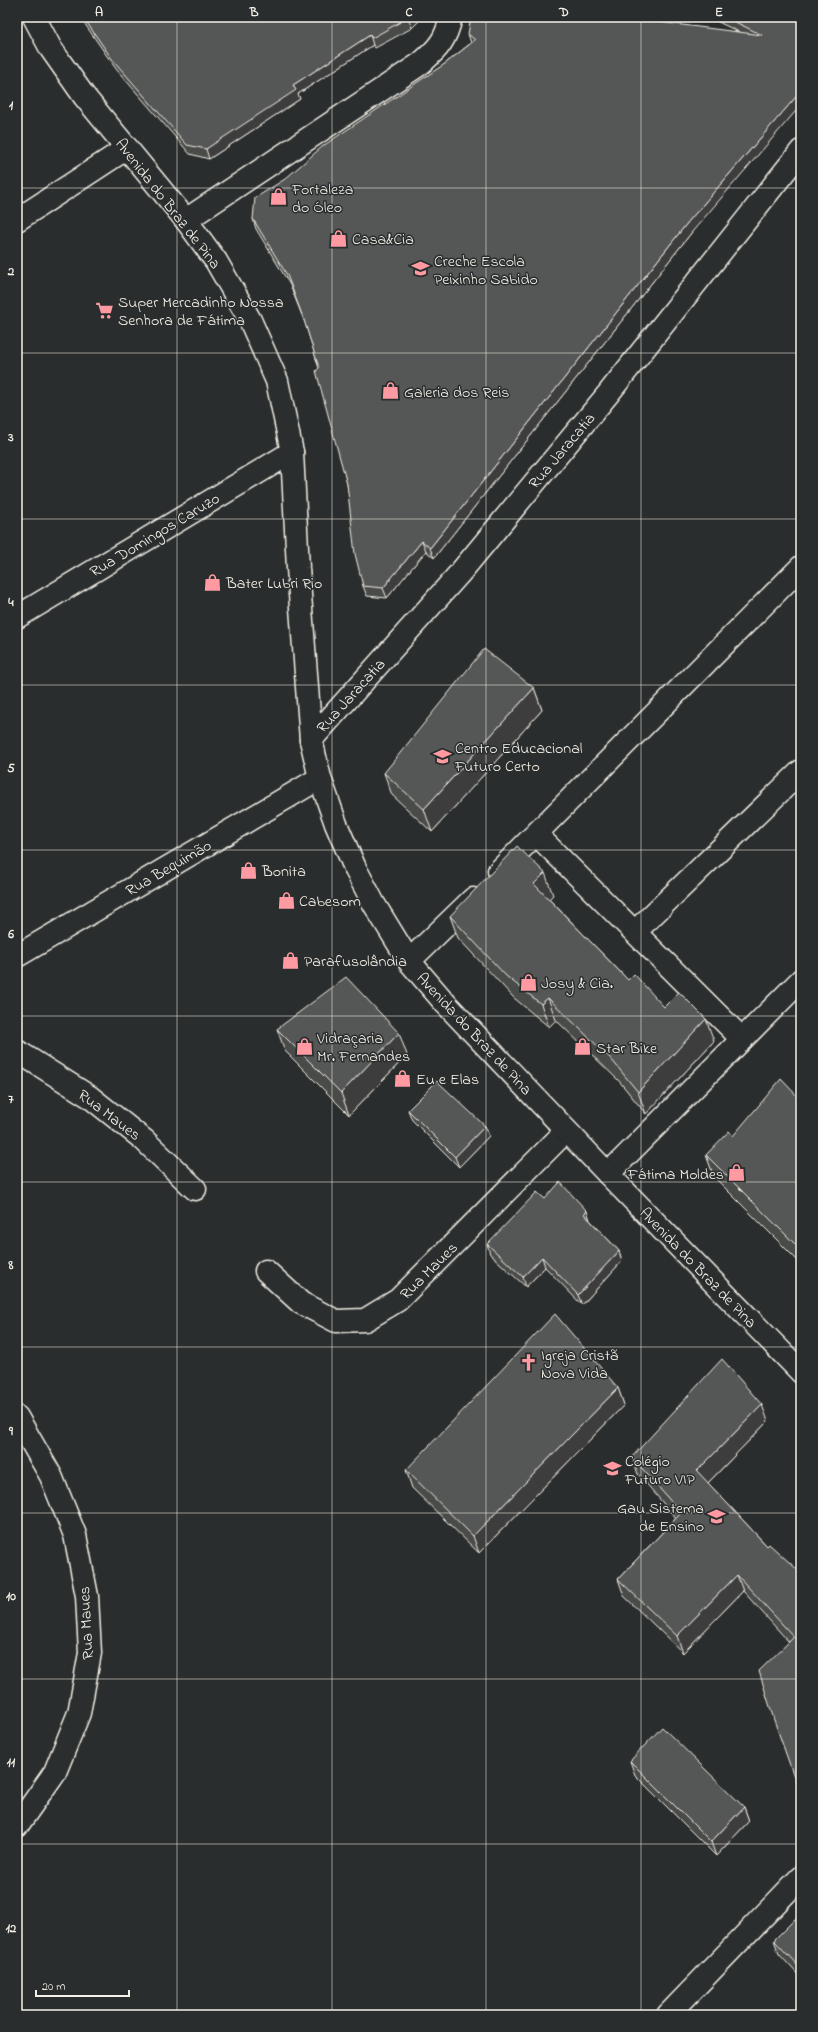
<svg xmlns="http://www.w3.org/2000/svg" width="818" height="2032" viewBox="0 0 818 2032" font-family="'Indie Flower',sans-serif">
  <rect width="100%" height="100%" fill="#2a2d2e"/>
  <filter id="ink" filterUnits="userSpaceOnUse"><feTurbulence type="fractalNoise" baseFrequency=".025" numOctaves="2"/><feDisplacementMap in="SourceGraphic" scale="8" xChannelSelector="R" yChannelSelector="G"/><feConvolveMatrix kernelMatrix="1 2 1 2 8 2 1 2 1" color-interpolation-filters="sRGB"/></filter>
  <g filter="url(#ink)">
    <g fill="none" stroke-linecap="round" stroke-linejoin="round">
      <defs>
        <g id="street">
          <path d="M17 220 127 148"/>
          <path d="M186 220 420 64C438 49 446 40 451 17"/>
          <path d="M17 617 292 452"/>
          <path d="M311 740 459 574 608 394 801 151"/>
          <path d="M536 834 742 1039"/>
          <path d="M499 871 801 567"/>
          <path d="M635 932 801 771"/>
          <path d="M17 956 320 778"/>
          <path d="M409 961 473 899"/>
          <path d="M17 1051 90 1097 144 1140 195 1189"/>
          <path d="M608 1174 801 980"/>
          <path d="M266 1271 301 1303 336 1321 365 1320 398 1300 566 1131"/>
          <path d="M17 1417 51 1476 75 1535 87 1596 90 1653 79 1713 55 1772 17 1826"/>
          <path d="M668 2015 801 1877"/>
        </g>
        <path id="secondary" d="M34 17 51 49 84 96 186 220 216 261 250 320 277 381 292 452 298 568 311 740 320 778 336 824 355 868 374 904 409 961 446 1004 608 1174 801 1372"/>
      </defs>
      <!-- street casing -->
      <use href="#street" stroke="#f4f1e8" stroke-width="25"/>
      <!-- secondary casing -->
      <use href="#secondary" stroke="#f4f1e8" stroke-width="25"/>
      <!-- street -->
      <use href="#street" stroke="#2a2d2e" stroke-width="22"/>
      <!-- secondary -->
      <use href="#secondary" stroke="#2a2d2e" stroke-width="22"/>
    </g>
    <!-- wall -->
    <g fill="#494b4a" stroke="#f4f1e8">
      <path d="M80 17H421V19L412 28 375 48 373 45 298 94 300 99 209 159 190 154 116 69Z"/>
      <path d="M708 17H801L692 232 434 558 426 551 387 598 367 596 363 586 347 484 319 368 305 323 290 285 256 229 253 219 285 179 446 63 471 43 468 34 739 32Z"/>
      <path d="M534 688 542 710 432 832 392 795 384 773Z"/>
      <path d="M553 895 549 899 628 980 664 1007 714 1041 646 1114 619 1081 556 1020 549 1027 514 998 458 938 450 916Z"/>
      <path d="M277 1029 407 1055 349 1115 285 1051Z"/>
      <path d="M801 1100V1264L714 1177 706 1155 733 1136Z"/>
      <path d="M408 1110 485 1126 489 1136 459 1167 412 1120Z"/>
      <path d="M545 1199 587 1211 590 1220 619 1251 622 1261 582 1305 545 1267 526 1287 490 1254 487 1244Z"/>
      <path d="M618 1388 624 1405 479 1553 412 1488 406 1470Z"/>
      <path d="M768 1421 708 1483 767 1546 800 1572 801 1796 789 1642 743 1591 683 1653 624 1596 618 1579 676 1518 638 1474 632 1457Z"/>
      <path d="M630 1761 744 1807 749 1821 716 1856 635 1775Z"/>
      <path d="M801 1917V1978L779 1954 774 1940Z"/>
    </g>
    <!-- shaded-wall -->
    <g fill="#3c3d3c" stroke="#f4f1e8">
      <path d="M409 17H421V19L412 28 408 18Z"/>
      <path d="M370 35 373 45 298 94 300 99 209 159 206 149 293 85Z"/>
      <path d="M801 91V105L692 232 434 558 430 548 688 222Z"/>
      <path d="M422 541 426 551 387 598 383 588Z"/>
      <path d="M534 688 542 710 432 832 424 809Z"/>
      <path d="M545 873 553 895 542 906 534 884Z"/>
      <path d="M548 998 556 1020 549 1027 541 1004Z"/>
      <path d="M706 1019 714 1041 646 1114 638 1092Z"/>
      <path d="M399 1033 407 1055 349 1115 341 1093Z"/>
      <path d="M485 1126 489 1136 459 1167 455 1157Z"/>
      <path d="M587 1211 590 1221 584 1214Z"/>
      <path d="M619 1251 622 1261 582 1305 578 1295Z"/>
      <path d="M542 1257 545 1267 526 1287 523 1277Z"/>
      <path d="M618 1388 624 1405 479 1553 473 1536Z"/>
      <path d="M762 1405 768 1421 703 1488 697 1471Z"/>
      <path d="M737 1575 743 1591 683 1653 677 1636Z"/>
      <path d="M744 1807 749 1821 716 1856 711 1842Z"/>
    </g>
    <!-- building -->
    <g fill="#555756" stroke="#f4f1e8">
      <path d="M83 17H409L372 38 370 35 293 85 296 90 206 149 187 145 112 59Z"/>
      <path d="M471 17H619L762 35 725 17H801V91L688 222 430 548 422 541 383 588 363 586 355 554 347 484 316 371 319 368 304 320 287 275 253 219 255 198 285 179 323 146 446 63 475 40 468 34Z"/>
      <path d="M484 649 534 688 424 809 384 773Z"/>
      <path d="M517 846 545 873 534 884 628 980 634 974 664 1007 679 992 706 1019 638 1092 611 1059 548 998 541 1004 506 976 450 916Z"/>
      <path d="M346 977 399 1033 341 1093 277 1029Z"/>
      <path d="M781 1079 801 1100V1250L706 1155 729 1131 733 1136Z"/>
      <path d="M437 1081 485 1126 455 1157 408 1110Z"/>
      <path d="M560 1182 587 1211 584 1214 619 1251 578 1295 542 1257 523 1277 487 1244 537 1192 545 1199Z"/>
      <path d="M555 1314 618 1388 473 1536 406 1470Z"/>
      <path d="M722 1359 762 1405 697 1471 767 1546 769 1544 800 1572 801 1570V1796L774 1720 759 1671 794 1637 737 1575 677 1636 618 1579 681 1513 632 1457Z"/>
      <path d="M662 1727 744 1807 711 1842 630 1761Z"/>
      <path d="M799 1915 801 1917V1969L774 1940Z"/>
    </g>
  </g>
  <!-- grid -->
  <path fill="none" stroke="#f4f1e8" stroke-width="1" stroke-opacity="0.55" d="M177 17V2015M332 17V2015M486 17V2015M641 17V2015M17 188H801M17 353H801M17 519H801M17 685H801M17 850H801M17 1016H801M17 1182H801M17 1347H801M17 1513H801M17 1679H801M17 1844H801"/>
  <!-- icons -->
  <defs>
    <symbol id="shop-bare" viewBox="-9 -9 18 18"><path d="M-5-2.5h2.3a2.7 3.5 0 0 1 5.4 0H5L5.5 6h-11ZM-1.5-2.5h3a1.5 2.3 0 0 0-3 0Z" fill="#ff9aa2" stroke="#2a2d2e" stroke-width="2.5" paint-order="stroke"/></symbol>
    <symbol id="school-bare" viewBox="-9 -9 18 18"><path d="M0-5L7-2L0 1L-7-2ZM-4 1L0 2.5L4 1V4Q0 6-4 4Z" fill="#ff9aa2" stroke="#2a2d2e" stroke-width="2.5" paint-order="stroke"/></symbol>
    <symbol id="supermarket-bare" viewBox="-9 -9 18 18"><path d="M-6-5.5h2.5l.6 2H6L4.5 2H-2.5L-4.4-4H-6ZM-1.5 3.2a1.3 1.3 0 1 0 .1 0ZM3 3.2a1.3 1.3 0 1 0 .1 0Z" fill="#ff9aa2" stroke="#2a2d2e" stroke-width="2.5" paint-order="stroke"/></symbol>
    <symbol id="church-bare" viewBox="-9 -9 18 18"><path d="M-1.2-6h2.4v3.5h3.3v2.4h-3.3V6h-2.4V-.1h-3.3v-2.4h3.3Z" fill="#ff9aa2" stroke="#2a2d2e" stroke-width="2.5" paint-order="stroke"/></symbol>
  </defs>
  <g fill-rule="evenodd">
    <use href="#shop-bare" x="266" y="184" width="25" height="25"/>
    <use href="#shop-bare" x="326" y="226" width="25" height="25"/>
    <use href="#school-bare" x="408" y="256" width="25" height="25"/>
    <use href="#supermarket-bare" x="92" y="298" width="25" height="25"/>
    <use href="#shop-bare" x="378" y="378" width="25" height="25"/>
    <use href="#shop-bare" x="200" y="570" width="25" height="25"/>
    <use href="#school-bare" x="430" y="744" width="25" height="25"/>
    <use href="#shop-bare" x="236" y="858" width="25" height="25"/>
    <use href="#shop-bare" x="274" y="888" width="25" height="25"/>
    <use href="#shop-bare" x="278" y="948" width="25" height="25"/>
    <use href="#shop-bare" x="516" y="970" width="25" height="25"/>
    <use href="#shop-bare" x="292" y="1034" width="25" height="25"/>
    <use href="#shop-bare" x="570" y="1034" width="25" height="25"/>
    <use href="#shop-bare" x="390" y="1066" width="25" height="25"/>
    <use href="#shop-bare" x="724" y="1160" width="25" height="25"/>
    <use href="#church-bare" x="516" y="1350" width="25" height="25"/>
    <use href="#school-bare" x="600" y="1456" width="25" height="25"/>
    <use href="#school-bare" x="704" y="1504" width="25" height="25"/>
  </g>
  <g text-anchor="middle" stroke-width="3" stroke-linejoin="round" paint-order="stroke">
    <!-- poi labels -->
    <g font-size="16" fill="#f4f1e8" stroke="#2a2d2e" text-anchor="start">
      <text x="292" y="194">Fortaleza<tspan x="292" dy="18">do Óleo</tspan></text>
      <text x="352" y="244">Casa&amp;Cia</text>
      <text x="434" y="266">Creche Escola<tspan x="434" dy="18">Peixinho Sabido</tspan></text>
      <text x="118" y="307">Super Mercadinho Nossa<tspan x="118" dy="18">Senhora de Fátima</tspan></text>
      <text x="404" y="397">Galeria dos Reis</text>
      <text x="226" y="588">Bater Lubri Rio</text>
      <text x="455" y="753">Centro Educacional<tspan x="455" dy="18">Futuro Certo</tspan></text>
      <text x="262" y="876">Bonita</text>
      <text x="299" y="906">Cabesom</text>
      <text x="304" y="966">Parafusolândia</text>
      <text x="541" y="988">Josy &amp; Cia.</text>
      <text x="317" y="1043">Vidraçaria<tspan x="317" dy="18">Mr. Fernandes</tspan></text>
      <text x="596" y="1053">Star Bike</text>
      <text x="416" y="1084">Eu e Elas</text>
      <text x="724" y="1179" text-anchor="end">Fátima Moldes</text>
      <text x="541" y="1360">Igreja Cristã<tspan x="541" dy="18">Nova Vida</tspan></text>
      <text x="625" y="1466">Colégio<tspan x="625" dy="18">Futuro VIP</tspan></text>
      <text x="704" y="1513" text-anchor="end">Gau Sistema<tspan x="704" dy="18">de Ensino</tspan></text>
    </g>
    <!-- street labels -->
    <g font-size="16" fill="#f4f1e8" stroke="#2a2d2e">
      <text transform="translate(169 203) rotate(52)" y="6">Avenida do Braz de Pina</text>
      <text transform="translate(561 450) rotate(-50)" y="6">Rua Jaracatia</text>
      <text transform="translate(154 534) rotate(-31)" y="6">Rua Domingos Caruzo</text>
      <text transform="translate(350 695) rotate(-48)" y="6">Rua Jaracatia</text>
      <text transform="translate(168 867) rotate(-30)" y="6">Rua Bequimão</text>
      <text transform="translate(475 1033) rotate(47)" y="6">Avenida do Braz de Pina</text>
      <text transform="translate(110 1114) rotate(37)" y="6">Rua Maues</text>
      <text transform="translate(699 1267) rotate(46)" y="6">Avenida do Braz de Pina</text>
      <text transform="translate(428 1270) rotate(-45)" y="6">Rua Maues</text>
      <text transform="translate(85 1623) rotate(-93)" y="6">Rua Maues</text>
    </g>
  </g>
  <!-- margin -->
  <rect width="818" height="2032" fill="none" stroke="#2a2d2e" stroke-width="44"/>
  <!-- scale -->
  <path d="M36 1990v6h93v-6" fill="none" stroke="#f4f1e8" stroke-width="2"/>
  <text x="42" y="1990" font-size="12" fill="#f4f1e8" stroke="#2a2d2e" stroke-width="3" paint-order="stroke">20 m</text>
  <rect x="22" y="22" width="774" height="1988" fill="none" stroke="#f4f1e8" stroke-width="1.5"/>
  <g font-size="13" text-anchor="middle" font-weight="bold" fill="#f4f1e8">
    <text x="99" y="16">A</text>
    <text x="254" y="16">B</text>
    <text x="409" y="16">C</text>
    <text x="564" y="16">D</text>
    <text x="719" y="16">E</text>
    <text x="11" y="109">1</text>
    <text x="11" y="275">2</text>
    <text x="11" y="441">3</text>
    <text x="11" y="606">4</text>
    <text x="11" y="772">5</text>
    <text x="11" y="938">6</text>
    <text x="11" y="1103">7</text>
    <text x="11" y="1269">8</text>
    <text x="11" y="1435">9</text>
    <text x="11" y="1600">10</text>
    <text x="11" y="1766">11</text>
    <text x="11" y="1932">12</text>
  </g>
</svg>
